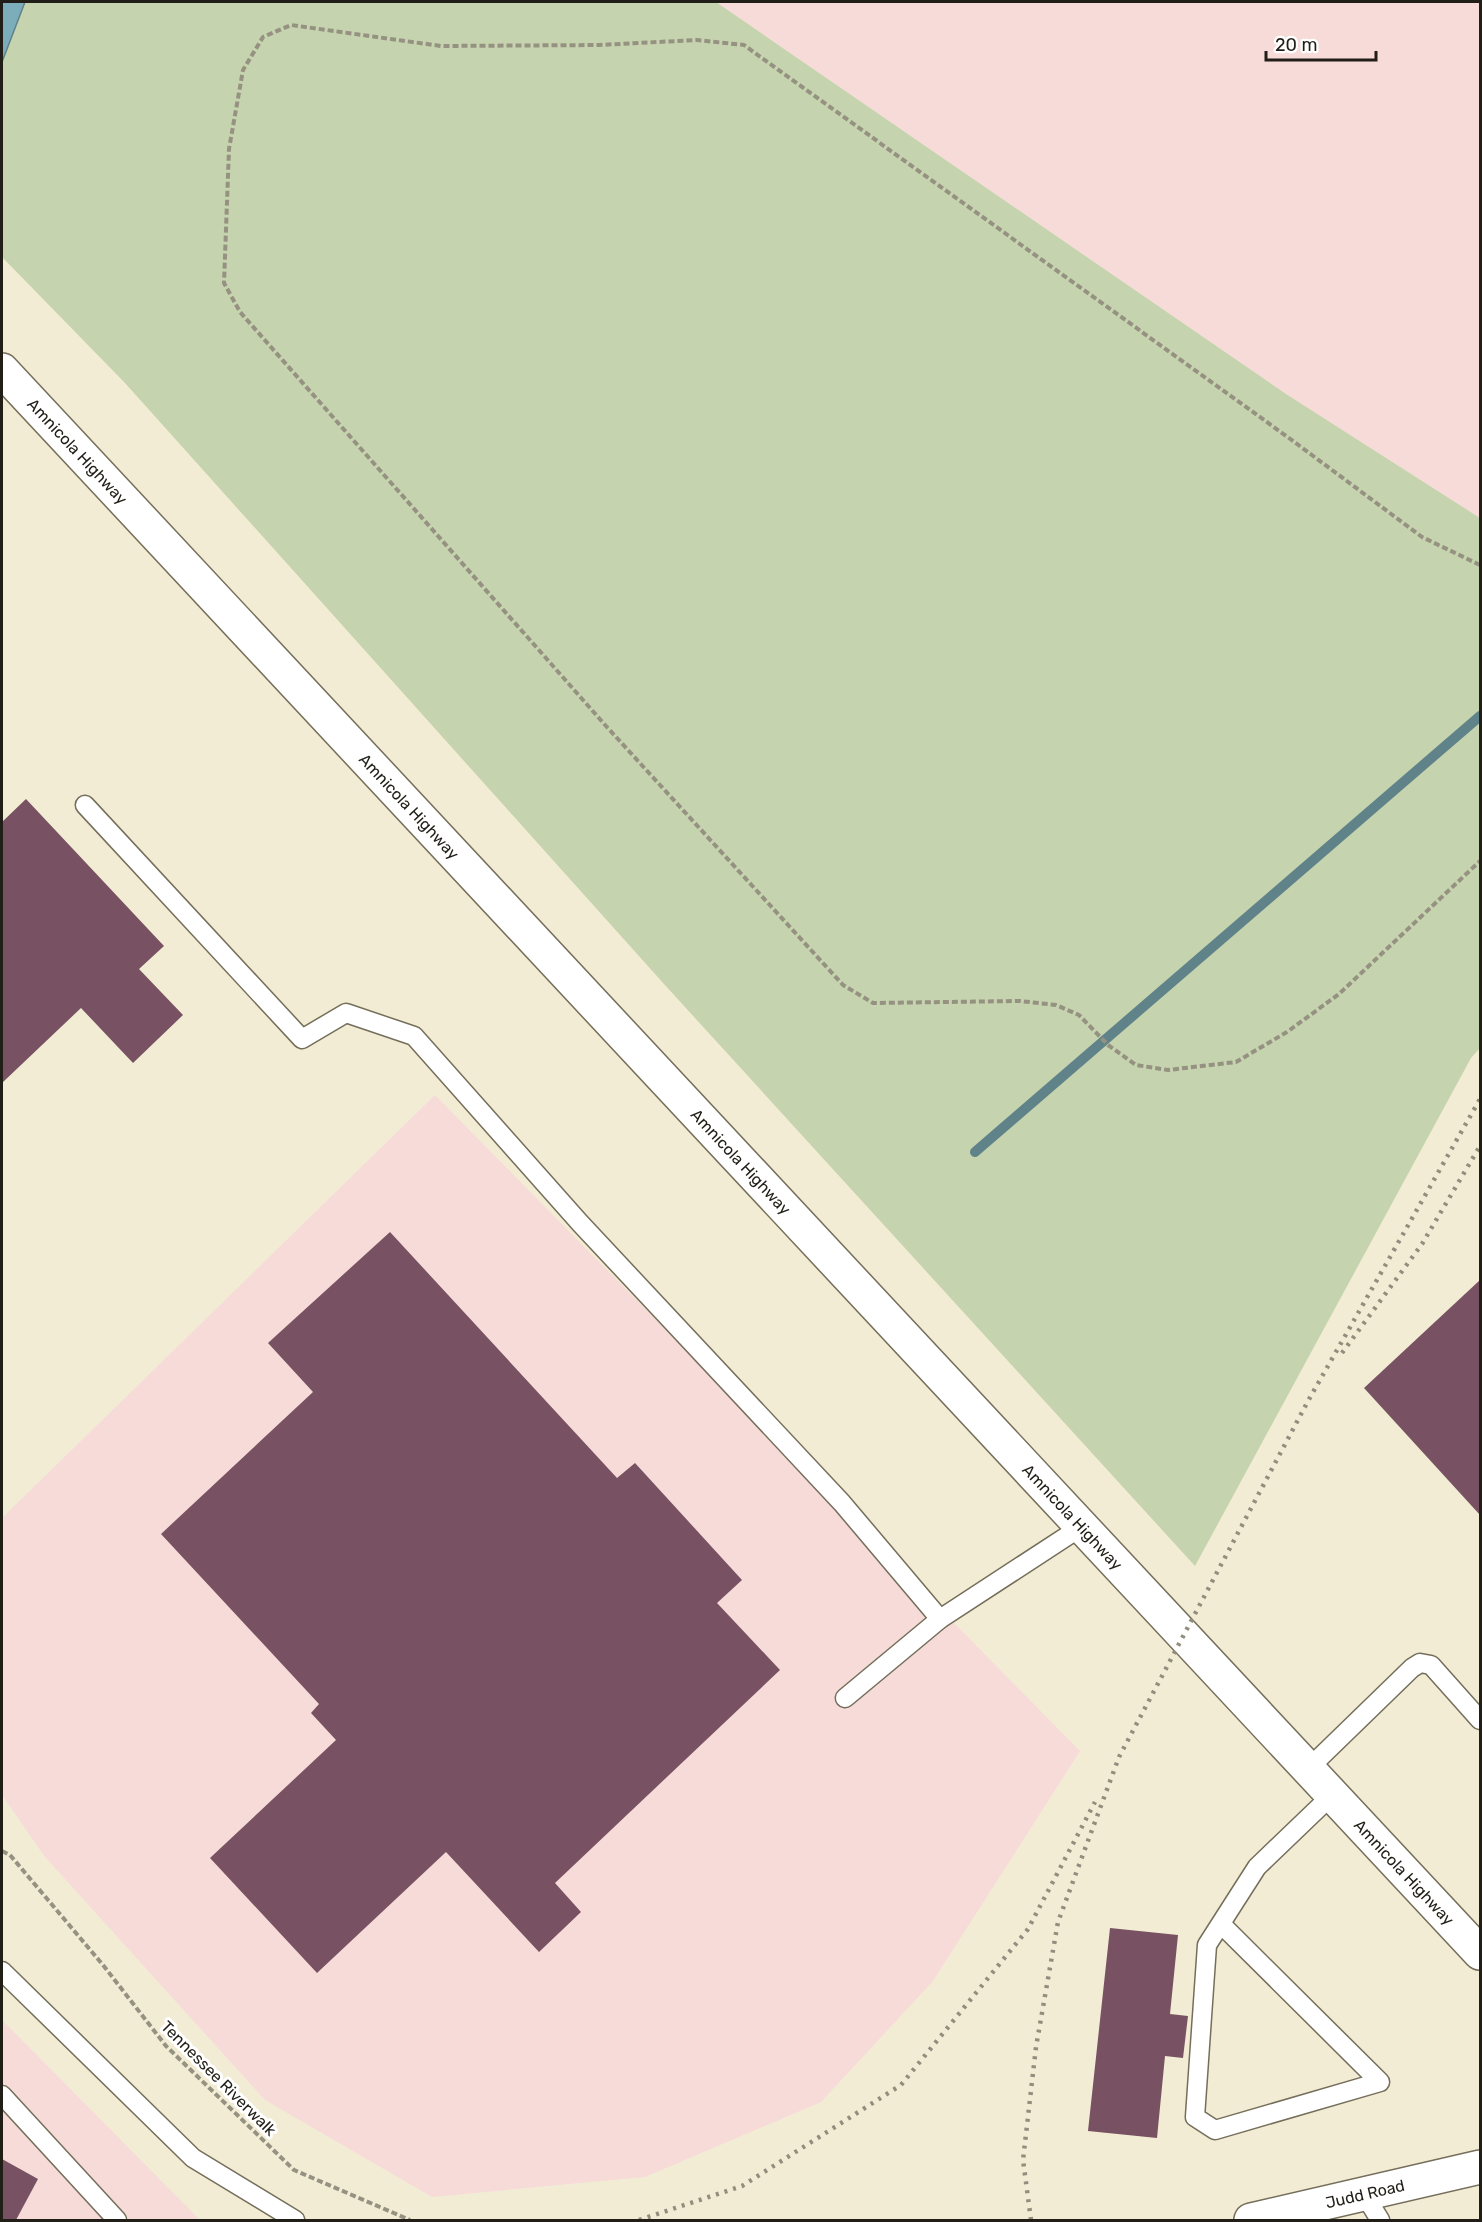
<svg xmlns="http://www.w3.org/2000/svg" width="1482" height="2222" viewBox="0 0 1482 2222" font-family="Rubik,sans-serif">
  <rect width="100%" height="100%" fill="#f3ecd5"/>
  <!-- industrial -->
  <g fill="#f6dbd8">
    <path d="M716 2H1480V518L1286 394Z"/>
    <path d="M435 1095 1080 1751 933 1981 821 2102 645 2177 432 2197 265 2100 45 1857 2 1795V1518Z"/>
    <path d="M2 2020 200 2220H2Z"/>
  </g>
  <!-- green -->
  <path fill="#c5d3ae" d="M25 2H716L1286 394 1480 518V1048L1471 1058 1195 1566 664 984 125 383 2 257V62Z"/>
  <!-- water -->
  <path fill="#7cadba" stroke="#608289" stroke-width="1.5" d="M2 2H25L2 62Z"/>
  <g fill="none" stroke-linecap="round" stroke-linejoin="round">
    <!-- stream -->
    <path stroke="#608289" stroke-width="10" d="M975 1152 1480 716"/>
  </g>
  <!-- building -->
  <g fill="#785262">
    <path d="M26 799 164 946 139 969 183 1015 133 1063 81 1008 2 1083V822Z"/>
    <path d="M390 1232 617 1478 635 1463 742 1580 717 1603 780 1670 555 1883 581 1912 539 1952 446 1852 317 1973 210 1858 336 1740 311 1713 319 1704 161 1534 313 1392 268 1343Z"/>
    <path d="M1480 1280V1515L1364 1388Z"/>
    <path d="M1110 1928 1178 1935 1170 2014 1188 2016 1183 2058 1165 2056 1157 2138 1088 2131Z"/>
    <path d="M2 2159 38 2179 16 2220H2Z"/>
  </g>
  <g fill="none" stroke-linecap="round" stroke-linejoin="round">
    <defs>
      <g id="service">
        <path d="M85 805 302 1039 346 1013 414 1036 580 1223 842 1503 940 1619 1081 1527"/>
        <path d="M845 1698 940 1619"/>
        <path d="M1308 1769 1412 1668 1420 1663 1431 1665 1480 1720"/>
        <path d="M1221 1924 1380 2082 1215 2130 1195 2117 1207 1945 1257 1867 1332 1795"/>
        <path d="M2 1971 193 2158 295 2220"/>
        <path d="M2 2095 117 2220"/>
        <path d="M1364 2194 1380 2220"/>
      </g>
      <g id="minor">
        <path id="s1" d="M1251 2220 1480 2167"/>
      </g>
      <g id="primary">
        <path id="s2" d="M2 370 1480 1953"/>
      </g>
    </defs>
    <!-- service casing -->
    <use href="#service" stroke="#746e5a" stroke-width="21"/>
    <!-- minor casing -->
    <use href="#minor" stroke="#746e5a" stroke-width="36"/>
    <!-- primary casing -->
    <use href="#primary" stroke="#746e5a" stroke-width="36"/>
    <!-- path -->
    <g stroke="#969281" stroke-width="4" stroke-dasharray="6 3" stroke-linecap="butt">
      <path d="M1480 565 1422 537 1289 438 744 45 697 40 599 45 441 46 291 25 263 37 243 70 229 149 224 283 240 312 606 726 843 985 873 1003 1020 1001 1056 1005 1079 1015 1108 1045 1136 1065 1168 1070 1236 1062 1287 1032 1339 994 1480 861"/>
      <path d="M2 1851 10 1855 103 1965 166 2046 294 2170 410 2220"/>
    </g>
    <!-- service -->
    <use href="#service" stroke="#fff" stroke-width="18"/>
    <!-- minor -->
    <use href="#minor" stroke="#fff" stroke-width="33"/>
    <!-- primary -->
    <use href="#primary" stroke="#fff" stroke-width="33"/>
    <!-- rail -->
    <g stroke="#928d7d" stroke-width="4.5" stroke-dasharray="3 6" stroke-linecap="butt">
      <path d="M1342 1353 1422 1244 1480 1146"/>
      <path d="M639 2220 742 2186 901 2085 1028 1929 1095 1802"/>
      <path d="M1031 2220 1023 2160 1036 2047 1058 1922 1119 1757 1308 1401 1480 1099"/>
    </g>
  </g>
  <g text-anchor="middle" stroke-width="6" stroke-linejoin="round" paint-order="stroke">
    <!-- street labels -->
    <g font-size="16" fill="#201e16" stroke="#fff">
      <text dy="6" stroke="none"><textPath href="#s2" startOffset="111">Amnicola Highway</textPath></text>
      <text dy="6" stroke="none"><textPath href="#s2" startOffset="597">Amnicola Highway</textPath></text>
      <text dy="6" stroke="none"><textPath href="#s2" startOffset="1083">Amnicola Highway</textPath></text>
      <text dy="6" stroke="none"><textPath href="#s2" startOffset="1569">Amnicola Highway</textPath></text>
      <text dy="6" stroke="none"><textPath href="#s2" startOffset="2055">Amnicola Highway</textPath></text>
      <text transform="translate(219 2078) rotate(45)" y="6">Tennessee Riverwalk</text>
      <text dy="6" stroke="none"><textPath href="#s1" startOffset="117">Judd Road</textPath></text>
    </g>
  </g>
  <!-- border -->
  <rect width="1482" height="2222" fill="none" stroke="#201e16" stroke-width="6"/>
  <!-- scale -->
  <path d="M1266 51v9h110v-9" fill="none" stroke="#201e16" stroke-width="3"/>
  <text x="1275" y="51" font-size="18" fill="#201e16" stroke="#ffffff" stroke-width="4.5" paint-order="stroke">20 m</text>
</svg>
